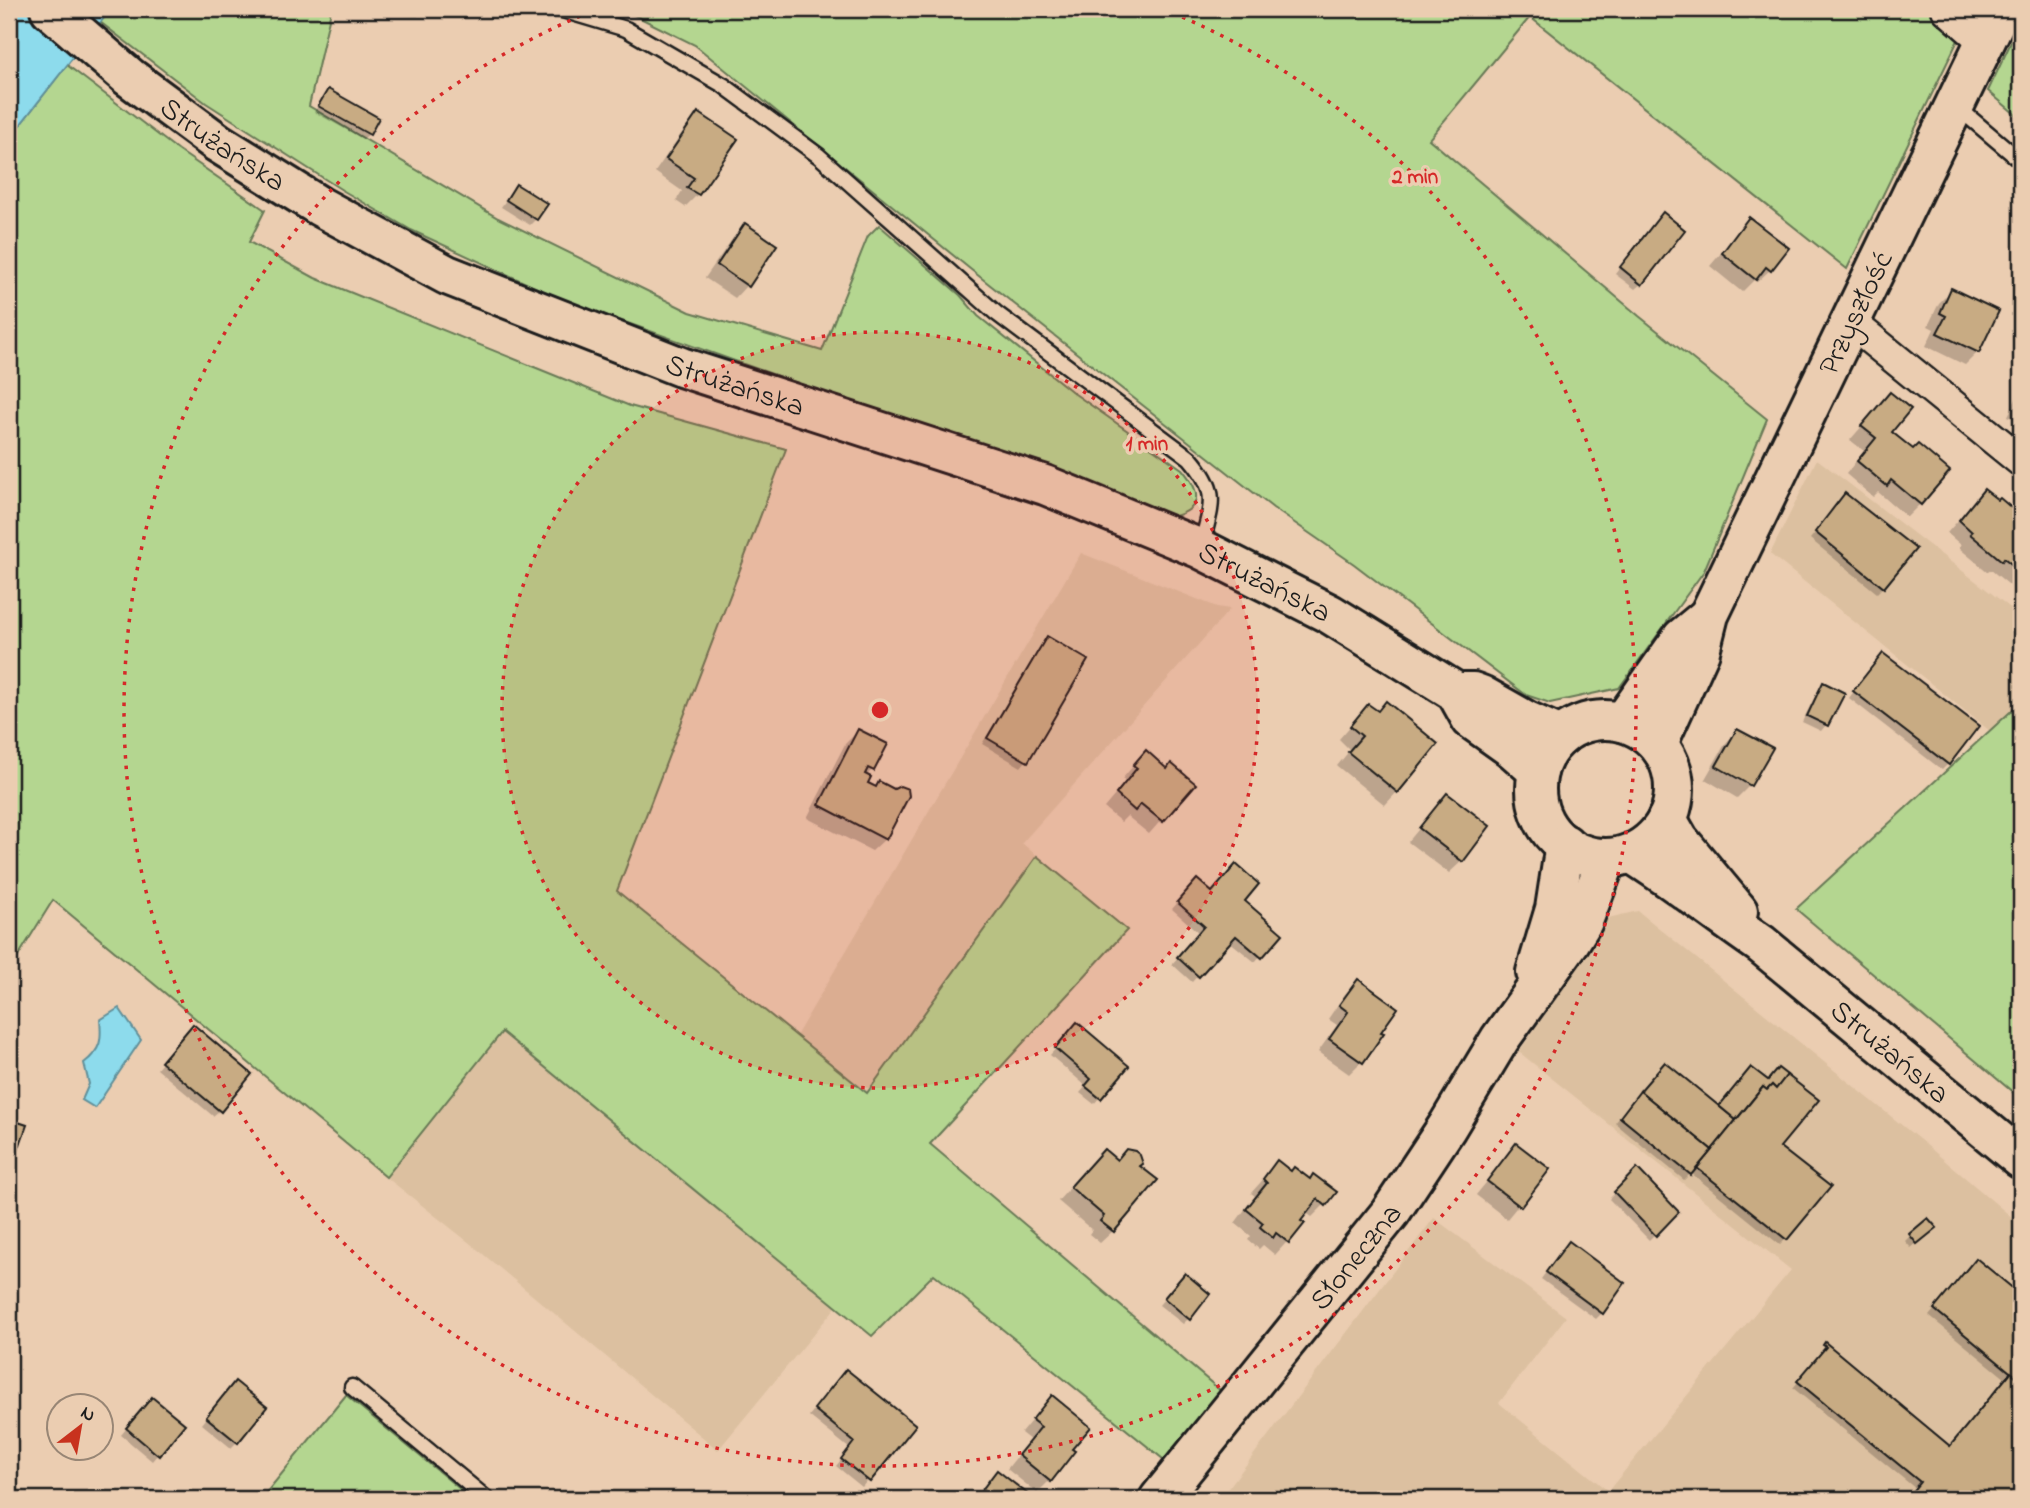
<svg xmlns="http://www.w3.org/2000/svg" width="2030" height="1508" viewBox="0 0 2030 1508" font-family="'Indie Flower',sans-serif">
  <rect width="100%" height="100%" fill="#ebcdb1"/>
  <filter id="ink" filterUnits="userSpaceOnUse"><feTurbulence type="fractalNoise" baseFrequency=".0143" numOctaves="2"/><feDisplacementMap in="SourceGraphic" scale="14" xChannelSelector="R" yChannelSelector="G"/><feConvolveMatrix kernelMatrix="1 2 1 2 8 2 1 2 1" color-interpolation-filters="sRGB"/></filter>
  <g filter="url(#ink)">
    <!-- built -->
    <g fill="#dcc0a0">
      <path d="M1817 459 2021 616V702L1990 731 1770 554Z"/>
      <path d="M1081 553 1217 607 1230 609 1022 843 1037 856 868 1094 796 1036Z"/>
      <path d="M1638 911 1930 1148 2021 1225V1499H1220L1434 1218 1566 1317 1499 1403 1608 1491 1791 1270 1519 1052 1586 955 1608 918Z"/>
      <path d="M502 1032 836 1307 718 1450 471 1244 386 1177Z"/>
    </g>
    <!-- green -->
    <g fill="#b4d690" stroke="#687956" stroke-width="2">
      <path d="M111 9H421L417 15 331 10 309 106 498 218 690 312 822 351 868 236 879 225 960 295 978 316 1075 394 1182 469C1198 488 1206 507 1175 516L565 301 411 230 342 190 206 103 100 22Z"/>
      <path d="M622 9H1929L1960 36 1847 269 1530 17 1429 139 1639 316 1767 419 1704 571 1619 688 1550 703 1526 695 1354 564 1273 508 970 269 695 45Z"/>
      <path d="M2021 21V119L1988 91Z"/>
      <path d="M67 65 178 150 265 210 249 242 315 278 630 406 786 449 617 891 867 1093 1037 856 1127 930 930 1144 1222 1392 1168 1463 934 1274 872 1336 502 1032 386 1177 53 900 9 971V139Z"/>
      <path d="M2021 702V1099L1796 909Z"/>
      <path d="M346 1395 472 1499H261Z"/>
    </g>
    <!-- water -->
    <g fill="#8ddbec" stroke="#608f99" stroke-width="2">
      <path d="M9 9H111L9 139Z"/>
      <path d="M119 1008 141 1040 95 1108 82 1100 89 1084 84 1063C101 1050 102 1040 100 1020Z"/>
    </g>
    <!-- shadow -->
    <g fill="#0003">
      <path d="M328 92 369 134 363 139 314 112Z"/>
      <path d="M699 114 736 139 698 194 685 207 676 201 682 191 655 172 686 127Z"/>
      <path d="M516 186 536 219 530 225 501 207Z"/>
      <path d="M1657 220 1641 284 1635 289 1615 274Z"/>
      <path d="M1749 220 1770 270 1757 282 1754 280 1742 292 1710 266Z"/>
      <path d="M745 225 747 285 735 298 705 278 733 238Z"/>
      <path d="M1952 290 1978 352 1965 365 1926 346 1934 329 1928 326 1939 303Z"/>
      <path d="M2021 388V422L2008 416Z"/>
      <path d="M1890 394 1889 432 1920 504 1907 517 1878 492 1873 497 1846 474 1864 451 1850 440Z"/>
      <path d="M1984 491 1998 503 2000 500 2021 519V581L2013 588 1991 570 1988 572 1959 548 1961 545 1947 533Z"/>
      <path d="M1840 502 1883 587 1877 593 1810 539Z"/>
      <path d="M1047 638 1026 761 1021 767 982 744 1041 644Z"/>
      <path d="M1877 661 1948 764 1942 770 1849 698Z"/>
      <path d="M1824 684 1843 693 1826 725 1821 731 1802 722 1818 690Z"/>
      <path d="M1368 706 1397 792 1385 805 1337 766 1350 750 1339 739Z"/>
      <path d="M858 731 872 770 866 776 865 783 875 788 880 783 885 839 872 851 807 818 845 744Z"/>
      <path d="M1737 731 1750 785 1737 798 1705 779 1725 744Z"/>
      <path d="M1134 765 1167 771 1193 784 1149 834 1127 816 1121 822 1104 808 1126 782 1122 779Z"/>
      <path d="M1447 795 1462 861 1449 873 1408 842Z"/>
      <path d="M1192 887 1242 901 1260 956 1255 962 1229 941 1192 982 1172 964 1199 933 1172 909Z"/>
      <path d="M1358 981 1381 1034 1361 1062 1349 1074 1318 1052 1337 1025 1328 1019 1345 994Z"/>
      <path d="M1072 1030 1126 1066 1094 1104 1080 1093 1086 1086 1050 1055Z"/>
      <path d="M188 1032 219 1111 213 1116 157 1069Z"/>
      <path d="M1659 1070 1718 1108 1745 1075 1768 1082 1778 1147 1786 1239 1780 1245 1691 1173 1684 1180 1615 1123Z"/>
      <path d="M1516 1146 1547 1170 1507 1219 1476 1195Z"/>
      <path d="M1278 1163 1325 1204 1312 1217 1305 1212 1299 1221 1303 1224 1275 1255 1263 1245 1259 1249 1248 1240 1251 1236 1235 1223 1255 1196 1251 1193Z"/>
      <path d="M1091 1164 1113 1231 1100 1243 1089 1234 1092 1230 1058 1201Z"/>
      <path d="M1637 1171 1677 1212 1649 1240 1609 1199Z"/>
      <path d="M1928 1234 1911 1248 1905 1241 1910 1236Z"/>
      <path d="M1563 1249 1602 1313 1596 1319 1541 1279Z"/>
      <path d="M1976 1260 2021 1297V1499H1907L1916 1489 1793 1388 1822 1353 1950 1447 2006 1379 1929 1316Z"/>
      <path d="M1179 1281 1188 1319 1183 1324 1159 1305Z"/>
      <path d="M840 1377 913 1425 862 1487 836 1466 850 1449 809 1416Z"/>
      <path d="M230 1389 237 1442 231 1448 202 1424Z"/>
      <path d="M146 1405 183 1424 152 1461 121 1435Z"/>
      <path d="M1040 1410 1070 1450 1049 1481 1037 1493 1007 1469 1030 1440 1021 1433Z"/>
      <path d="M998 1472 1026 1495 1023 1499H974Z"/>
    </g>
    <!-- building -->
    <g fill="#c8ab83" stroke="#1c1c1c" stroke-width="2">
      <path d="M328 89 379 118 370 135 318 106Z"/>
      <path d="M698 112 738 139 699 195 687 188 694 178 666 159Z"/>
      <path d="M516 184 548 204 537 220 506 200Z"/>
      <path d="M1663 212 1685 230 1642 285 1620 267Z"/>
      <path d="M1749 217 1789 248 1771 271 1766 267 1756 280 1722 253Z"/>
      <path d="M745 223 777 245 749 287 717 265Z"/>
      <path d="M1951 288 1999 311 1979 353 1937 333 1946 316 1940 313Z"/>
      <path d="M1890 392 1911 409 1892 432 1913 449 1918 444 1950 471 1921 505 1891 480 1887 486 1857 461 1876 438 1861 426Z"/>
      <path d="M1984 489 1998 500 2000 498 2021 516V572L2004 558 2002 561 1970 534 1972 532 1959 520Z"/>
      <path d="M1845 493 1916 549 1884 588 1815 532Z"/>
      <path d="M1047 636 1088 660 1028 762 987 738Z"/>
      <path d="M1883 653 1979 726 1949 765 1853 691Z"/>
      <path d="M1823 682 1845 693 1828 726 1807 716Z"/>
      <path d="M1386 701 1438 744 1398 793 1348 752 1362 736 1350 726 1368 704 1378 711Z"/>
      <path d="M858 729 888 744 874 771 868 768 865 774 871 777 868 783 876 787 879 781 894 789 900 786 908 789 909 796 886 840 819 805Z"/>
      <path d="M1737 729 1773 748 1751 786 1716 766Z"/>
      <path d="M1146 750 1167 769 1171 763 1196 784 1163 822 1141 804 1135 811 1116 794 1137 768 1133 765Z"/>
      <path d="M1447 793 1490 826 1463 862 1419 828Z"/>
      <path d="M1236 864 1259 884 1245 901 1283 934 1262 958 1236 936 1199 977 1177 957 1204 926 1177 902 1197 879 1212 892Z"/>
      <path d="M1358 979 1398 1008 1381 1032 1384 1033 1363 1063 1329 1039 1348 1012 1339 1005Z"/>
      <path d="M1077 1022 1129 1066 1101 1099 1085 1086 1091 1079 1055 1048Z"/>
      <path d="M193 1024 252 1074 221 1112 161 1062Z"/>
      <path d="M1665 1062 1736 1120 1712 1150 1640 1091Z"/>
      <path d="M1751 1067 1768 1080 1778 1068 1787 1075 1776 1089 1772 1085 1767 1090 1763 1087 1736 1120 1719 1106Z"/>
      <path d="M1787 1075 1819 1100 1780 1147 1831 1187 1787 1240 1697 1168 1763 1087 1767 1090 1772 1085 1776 1089Z"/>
      <path d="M1640 1091 1712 1150 1691 1175 1620 1117Z"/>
      <path d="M9 1119 27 1125 9 1176Z"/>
      <path d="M1516 1143 1550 1169 1521 1207 1487 1181Z"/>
      <path d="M1104 1149 1117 1160 1126 1149 1135 1151 1140 1155 1143 1164 1140 1166 1158 1180 1114 1232 1100 1221 1104 1216 1070 1187Z"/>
      <path d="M1277 1160 1291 1171 1294 1167 1310 1179 1313 1174 1337 1192 1326 1206 1318 1199 1301 1221 1305 1223 1289 1243 1276 1233 1273 1238 1260 1227 1263 1223 1246 1209 1267 1183 1263 1179Z"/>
      <path d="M1637 1168 1679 1212 1656 1236 1614 1192Z"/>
      <path d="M1928 1218 1937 1228 1917 1244 1909 1234Z"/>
      <path d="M1569 1241 1625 1283 1603 1314 1546 1272Z"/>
      <path d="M1976 1258 2021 1295V1381L1934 1309Z"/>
      <path d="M1185 1273 1210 1294 1190 1320 1164 1298Z"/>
      <path d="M1825 1342 1950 1446 2011 1372 2021 1381V1499H1906L1920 1482 1797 1381 1826 1347 1823 1345Z"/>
      <path d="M846 1369 916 1425 870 1482 841 1459 854 1442 814 1409Z"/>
      <path d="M235 1381 267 1407 238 1443 206 1417Z"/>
      <path d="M1052 1395 1091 1427 1072 1449 1075 1451 1051 1482 1018 1455 1041 1427 1032 1420Z"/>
      <path d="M152 1397 185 1424 159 1456 126 1428Z"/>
      <path d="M997 1470 1029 1495 1025 1499H958L964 1491 975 1499Z"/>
    </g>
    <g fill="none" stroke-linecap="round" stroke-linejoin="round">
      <defs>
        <g id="lane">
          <path d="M559 9 626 29 723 85 819 156 996 313 1190 458C1221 494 1211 505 1201 547"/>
          <path d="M1956 106 2021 161"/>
          <path d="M352 1387 487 1499"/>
        </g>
        <g id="street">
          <path d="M1947 9 1985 42"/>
          <path d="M1850 322 2021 461"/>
        </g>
        <g id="secondary">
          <path id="s1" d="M50 9 129 77 218 143 319 206 447 275 681 367 1045 485 1201 549 1330 614 1456 692 1471 719 1513 749 1538 771"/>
          <path d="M1456 692H1473L1481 695 1525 720 1561 736"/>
          <circle cx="1605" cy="789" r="69"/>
          <path d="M1623 722 1682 638 1705 619"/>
          <path id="s2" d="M1658 743 1700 651 1709 615 2001 9"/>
          <path d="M1667 819 1679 840 1738 911"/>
          <path id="s3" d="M1631 853C1676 881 1717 914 1761 944L2021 1159"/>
          <path d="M1536 972 1555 909 1565 844"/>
          <path id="s4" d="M1159 1499 1390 1213 1447 1127 1500 1039 1570 942 1583 921 1607 858"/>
        </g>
      </defs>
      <!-- lane casing -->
      <use href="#lane" stroke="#1c1c1c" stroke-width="19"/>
      <!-- street casing -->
      <use href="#street" stroke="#1c1c1c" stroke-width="35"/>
      <!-- secondary casing -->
      <use href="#secondary" stroke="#1c1c1c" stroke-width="44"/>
      <!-- lane -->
      <use href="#lane" stroke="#ebcdb1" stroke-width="14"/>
      <!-- street -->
      <use href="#street" stroke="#ebcdb1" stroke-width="30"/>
      <!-- secondary -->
      <use href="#secondary" stroke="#ebcdb1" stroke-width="38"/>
    </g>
  </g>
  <!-- distance rings -->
  <circle cx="880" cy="710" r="378" fill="#d62828" fill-opacity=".12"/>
  <g fill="none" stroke="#d62828" stroke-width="3.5" stroke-dasharray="3.5 7">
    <circle cx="880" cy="710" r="378"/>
    <path d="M1163 9A756 756 0 1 1 597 9"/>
  </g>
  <g text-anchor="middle" stroke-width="7" stroke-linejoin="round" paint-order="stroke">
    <!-- street labels -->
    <g font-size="30" fill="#1c1c1c" stroke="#ebcdb1">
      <text dy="10" stroke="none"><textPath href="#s1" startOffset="220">Strużańska</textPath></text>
      <text dy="10" stroke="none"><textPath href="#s2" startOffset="474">Przyszłość</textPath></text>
      <text dy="10" stroke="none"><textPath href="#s1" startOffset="788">Strużańska</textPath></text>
      <text dy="10" stroke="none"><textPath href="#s1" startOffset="1354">Strużańska</textPath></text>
      <text dy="10" stroke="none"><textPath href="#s3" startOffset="327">Strużańska</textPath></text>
      <text dy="10" stroke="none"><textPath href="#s4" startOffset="312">Słoneczna</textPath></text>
    </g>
  </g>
  <circle cx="880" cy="710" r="10" fill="#d62828" stroke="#ebcdb1" stroke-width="3.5"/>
  <g font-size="21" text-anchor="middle" font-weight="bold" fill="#d62828" stroke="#ebcdb1" stroke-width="7" stroke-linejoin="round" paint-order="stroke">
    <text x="1415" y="183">2 min</text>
    <text x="1147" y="450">1 min</text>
  </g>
  <!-- margin -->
  <rect width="2030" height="1508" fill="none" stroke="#ebcdb1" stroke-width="35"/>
  <rect x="18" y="18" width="1995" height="1473" fill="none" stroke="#1c1c1c" stroke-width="2.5" filter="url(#ink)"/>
  <!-- north arrow -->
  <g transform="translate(80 1427) rotate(31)"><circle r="33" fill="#ebcdb1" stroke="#988675" stroke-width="2"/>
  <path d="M0-5L12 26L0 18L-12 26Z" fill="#c8321e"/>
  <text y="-10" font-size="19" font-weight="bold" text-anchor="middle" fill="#1c1c1c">N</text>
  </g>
</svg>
